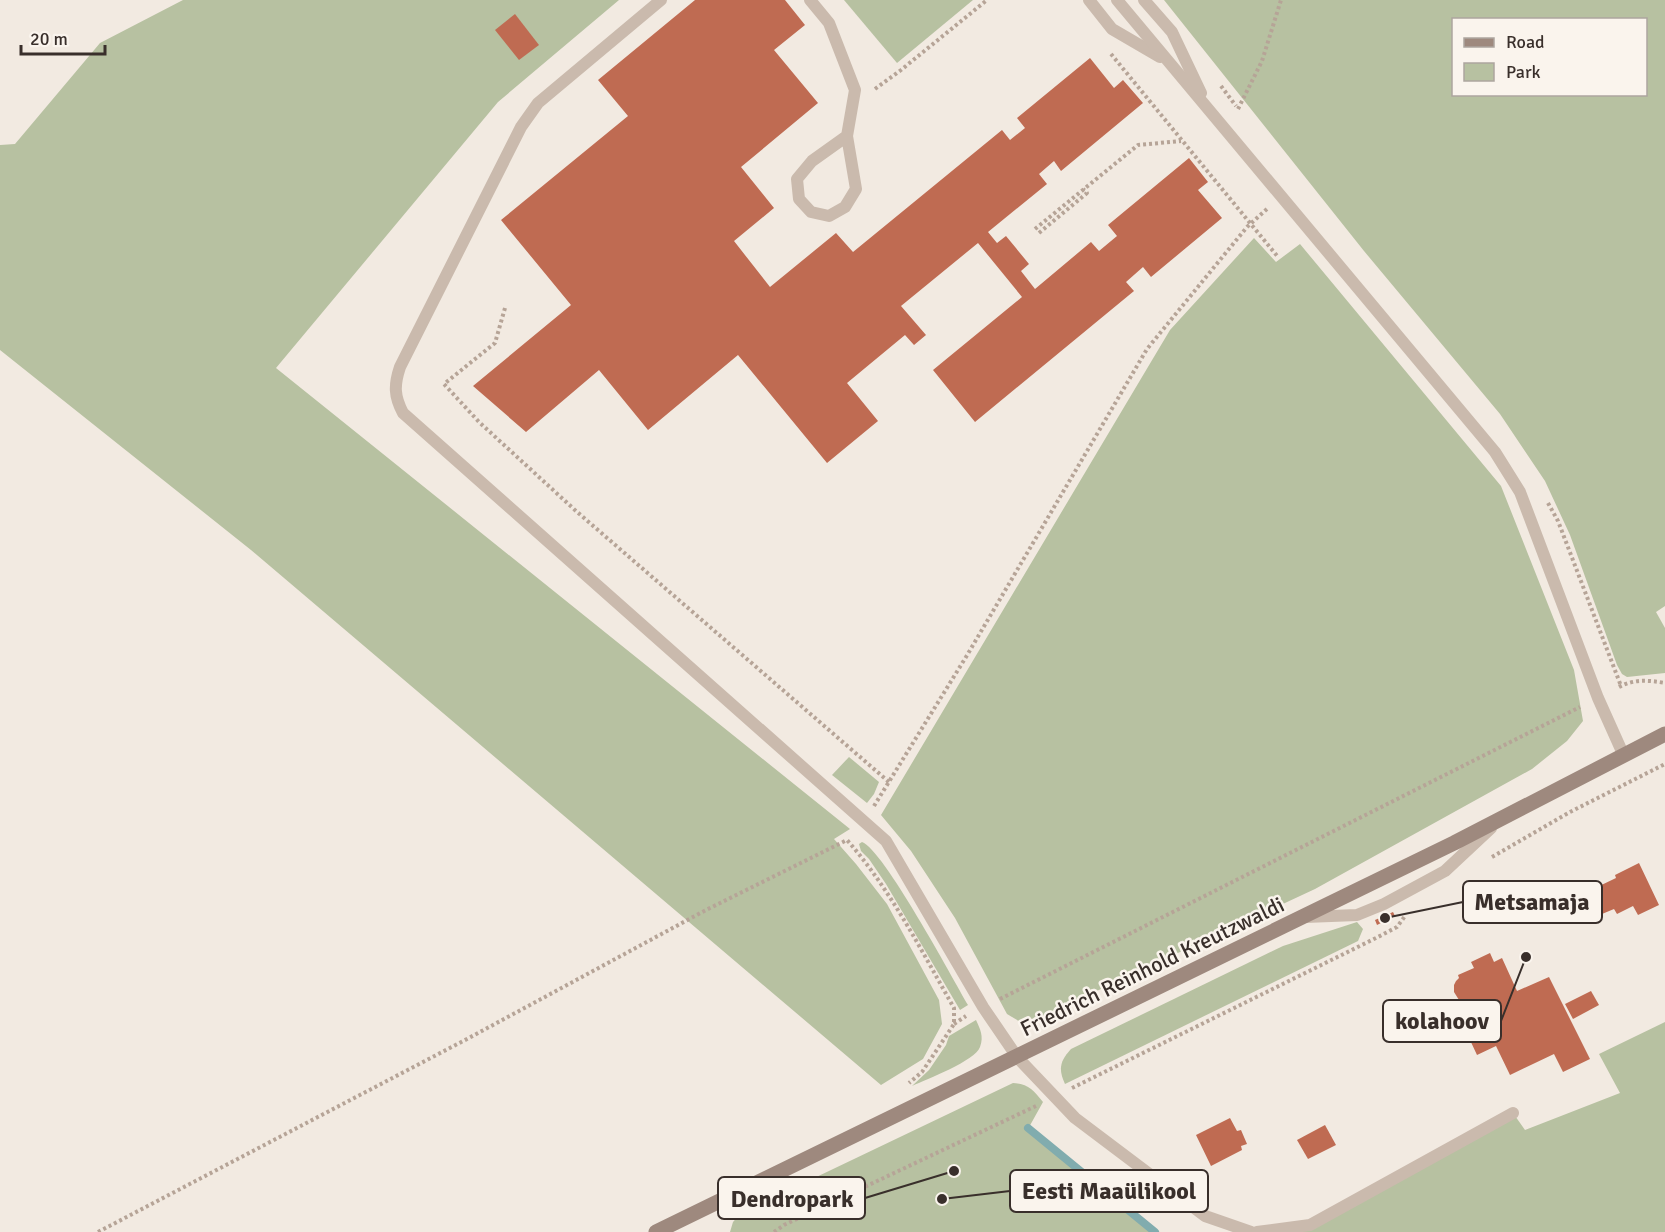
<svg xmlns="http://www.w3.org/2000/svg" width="1665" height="1232" viewBox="0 0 1665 1232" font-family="Signika,sans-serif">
  <rect width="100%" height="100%" fill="#f2eae1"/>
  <!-- green -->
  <g fill="#b7c1a1" fill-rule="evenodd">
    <path d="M183 0H619L498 102 276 368 850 829 834 839 856 864 887 904 939 1000 942 1024 923 1059 881 1085 251 550 0 350V145L15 144 100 43Z"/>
    <path d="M844 0H973L897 63Z"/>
    <path d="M1164 0H1665V606L1656 612 1665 628V673L1627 677 1622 674 1617 665 1570 535 1545 481 1500 414 1364 251ZM1454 20H1646V94H1454Z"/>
    <path d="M1254 238 1276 262 1300 244 1501 486 1574 670 1583 721 1567 741 1532 769 1315 889 1039 1018 1022 1023 1007 1014 955 918 911 851 881 815 1170 330Z"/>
    <path d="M849 757 879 782 874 794 867 803 832 775Z"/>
    <path d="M862 842C883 849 953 979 968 1005L960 1010 886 884 869 859 861 851 859 844Z"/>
    <path d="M1357 922 1363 929 1358 941 1065 1084C1058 1069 1060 1061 1071 1049L1283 946Z"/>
    <path d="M976 1020C980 1029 984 1036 980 1047 975 1061 927 1079 912 1086L929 1070 946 1045 949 1036Z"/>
    <path d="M1665 1022V1232H1257L1310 1225 1513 1113 1525 1130 1620 1093 1599 1054Z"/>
    <path d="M1013 1083C1029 1084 1033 1090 1043 1102L1028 1129 1155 1232H730L733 1222 741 1213Z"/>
  </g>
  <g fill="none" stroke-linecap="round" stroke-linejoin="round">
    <!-- stream -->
    <path stroke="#81acae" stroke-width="8" d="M1028 1128 1155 1232"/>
  </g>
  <!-- building -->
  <g fill="#bf6b52">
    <path d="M695 0H785L805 25 774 50 818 103 741 167 774 208 734 241 770 287 836 233 853 252 1002 130 1010 140 1025 128 1017 118 1090 58 1114 88 1123 80 1143 103 1061 171 1054 161 1039 174 1047 184 988 232 997 243 1006 236 1029 264 1021 271 1035 289 1091 242 1099 251 1117 236 1108 225 1189 158 1208 182 1198 190 1222 218 1151 277 1143 267 1126 282 1134 291 975 422 933 370 1022 297 978 243 901 306 926 335 914 345 905 335 847 383 878 421 827 463 738 355 648 430 599 370 526 432 473 386 571 305 501 220 628 116 598 80Z"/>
    <path d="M515 14 539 45 519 60 495 30Z"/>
    <path d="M1639 863 1659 905 1638 915 1633 906 1617 914 1614 909 1602 914 1591 890 1616 878 1615 875Z"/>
    <path d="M1393 912 1395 916 1377 925 1375 920Z"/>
    <path d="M1490 953 1494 962 1502 958 1517 991 1549 977 1590 1059 1563 1072 1554 1054 1510 1075 1496 1046 1477 1055 1470 1040 1465 1043 1455 1023 1459 1021V1000L1454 992V985L1456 981 1459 978 1458 975 1474 968 1471 962Z"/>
    <path d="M1591 991 1599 1005 1573 1019 1565 1004Z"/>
    <path d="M1230 1118 1237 1131 1241 1130 1247 1144 1241 1146 1242 1150 1211 1166 1196 1135Z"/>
    <path d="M1325 1125 1336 1145 1308 1159 1297 1140Z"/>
  </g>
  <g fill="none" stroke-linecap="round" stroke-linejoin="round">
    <!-- path -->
    <g stroke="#b6a497" stroke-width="4" stroke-dasharray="3 3" stroke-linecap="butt">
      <path d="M1111 54 1278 257"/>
      <path d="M1221 86 1236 106"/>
      <path d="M875 89 901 70 987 0"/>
      <path d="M1238 109 1262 61 1281 0"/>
      <path d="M1035 229 1138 145 1181 141"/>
      <path d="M1039 233 1087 193 1083 189"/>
      <path d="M505 308 495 343 444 384 479 422 576 511 889 782"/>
      <path d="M1548 503 1558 521 1621 686"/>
      <path d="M1619 687C1634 679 1648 680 1665 683"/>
      <path d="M874 806 966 657 1147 349 1247 227 1268 208"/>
      <path d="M1492 857 1570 812 1665 764"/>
      <path d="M1000 999 1580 707"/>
      <path d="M954 1024 966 1016"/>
      <path d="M1072 1088 1376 938 1397 927 1405 916"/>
      <path d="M98 1232 467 1039 706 910 847 840C891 890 921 950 954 1008V1024L922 1072 909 1083"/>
      <path d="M774 1232 784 1225 1036 1106"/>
    </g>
    <!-- lane -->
    <g stroke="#cabaad" stroke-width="12">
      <path d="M661 0 538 103 521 127 400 367C394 385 394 396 403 413L886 841 983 1007 1017 1057 1075 1118 1205 1216 1251 1232"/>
      <path d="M810 0 829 23 855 90 847 136 856 189 845 207 829 216 811 212 799 199 797 179 812 161 847 136"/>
      <path d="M1089 0 1112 29 1160 57"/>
      <path d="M1117 0 1495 452 1520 492 1598 698 1624 756"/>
      <path d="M1144 0 1172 32 1201 93"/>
      <path d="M1305 917 1357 915 1384 904 1445 871 1491 828"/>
      <path d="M1257 1232 1310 1225 1513 1113"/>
    </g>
    <!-- secondary -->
    <path stroke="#9e897e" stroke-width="15" d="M656 1232 1454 843 1665 734"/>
  </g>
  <g text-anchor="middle" stroke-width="5" stroke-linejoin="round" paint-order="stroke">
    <!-- street labels -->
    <g font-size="22" fill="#392f2b" stroke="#faf4ed">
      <text transform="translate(1152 966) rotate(-26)" y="8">Friedrich Reinhold Kreutzwaldi</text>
    </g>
  </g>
  <!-- callouts -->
  <path fill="none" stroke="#392f2b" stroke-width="2" d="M1385 918L1463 902M1526 957L1501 1021M942 1199L1010 1191M954 1171L865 1198"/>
  <g fill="#392f2b" stroke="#faf4ed" stroke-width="2">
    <circle cx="1385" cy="918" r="6"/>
    <circle cx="1526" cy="957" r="6"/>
    <circle cx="942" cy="1199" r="6"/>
    <circle cx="954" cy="1171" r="6"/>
  </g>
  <g fill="#faf4ed" stroke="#392f2b" stroke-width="2">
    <rect x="1463" y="881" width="139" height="42" rx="6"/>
    <rect x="1383" y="1000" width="118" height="42" rx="6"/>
    <rect x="1010" y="1170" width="198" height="42" rx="6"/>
    <rect x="718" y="1177" width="147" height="42" rx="6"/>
  </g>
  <g font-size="24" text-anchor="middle" font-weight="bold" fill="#392f2b">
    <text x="1532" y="910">Metsamaja</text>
    <text x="1442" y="1029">kolahoov</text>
    <text x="1109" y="1199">Eesti Maaülikool</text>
    <text x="792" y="1207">Dendropark</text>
  </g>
  <!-- legend -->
  <rect x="1452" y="18" width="195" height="78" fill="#faf4ed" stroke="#ada59f" stroke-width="1.5"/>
  <rect x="1464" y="38" width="30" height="9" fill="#9e897e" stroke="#ada59f" stroke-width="1.5"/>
  <text x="1506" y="48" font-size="18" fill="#392f2b">Road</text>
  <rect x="1464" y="63" width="30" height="18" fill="#b7c1a1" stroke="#ada59f" stroke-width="1.5"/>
  <text x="1506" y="78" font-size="18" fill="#392f2b">Park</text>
  <!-- scale -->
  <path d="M21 45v9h84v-9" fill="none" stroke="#392f2b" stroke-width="3"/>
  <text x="30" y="45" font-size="18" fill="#392f2b" stroke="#faf4ed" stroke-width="4.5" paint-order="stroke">20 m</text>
</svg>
